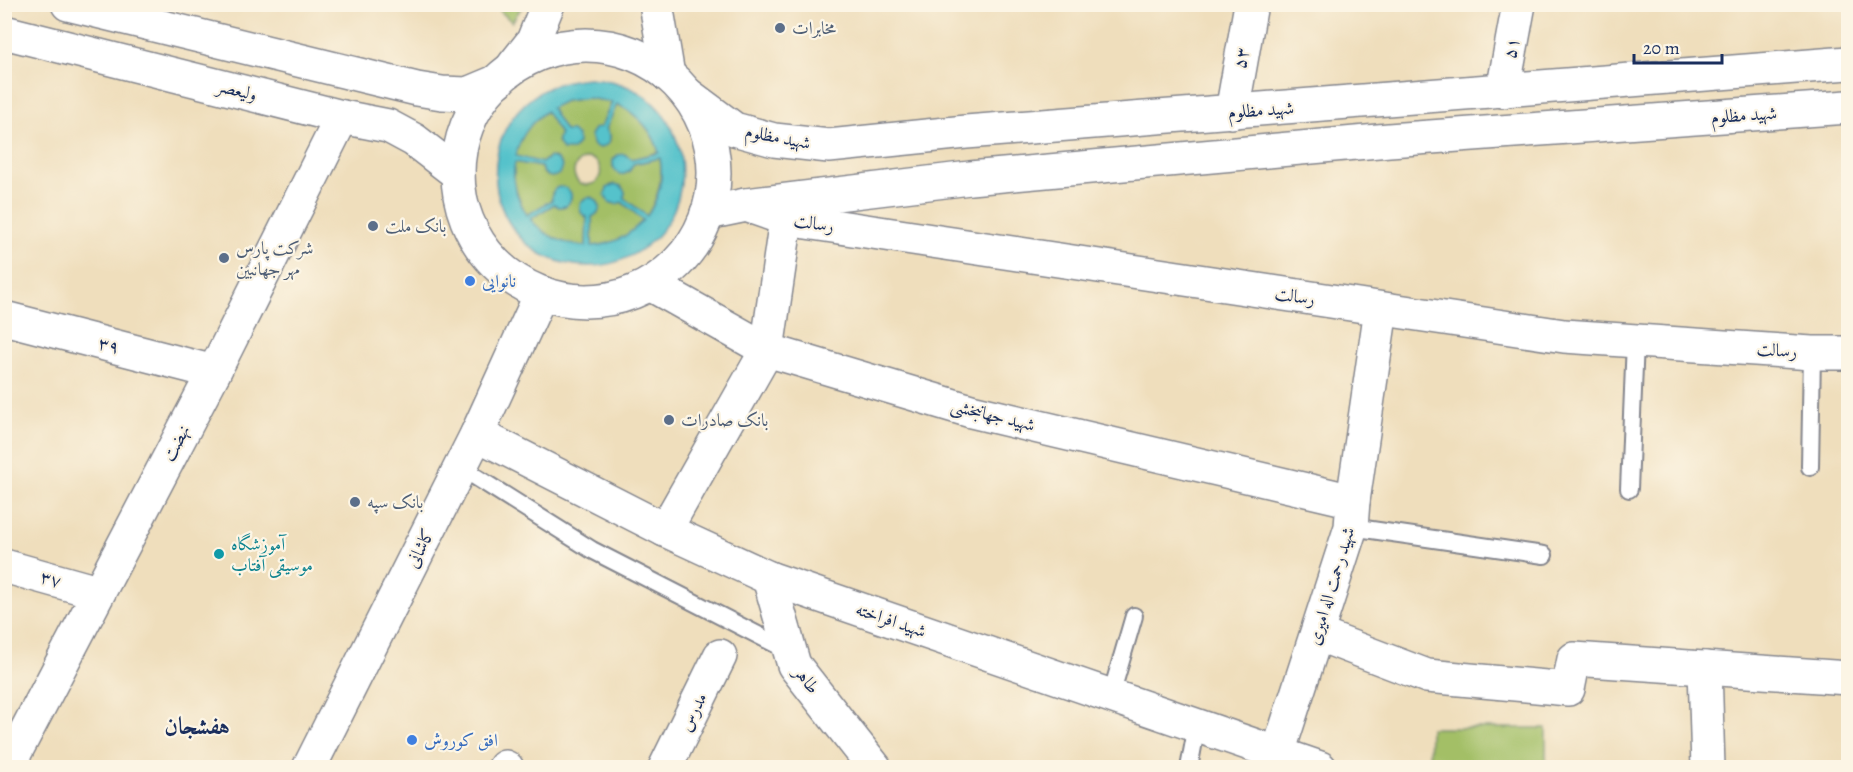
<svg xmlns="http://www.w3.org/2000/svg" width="1853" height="772" viewBox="0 0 1853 772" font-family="Alegreya,Amiri,serif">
  <rect width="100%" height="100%" fill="#fcf5e5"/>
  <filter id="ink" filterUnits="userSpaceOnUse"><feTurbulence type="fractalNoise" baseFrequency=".0167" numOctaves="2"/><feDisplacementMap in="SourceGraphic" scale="12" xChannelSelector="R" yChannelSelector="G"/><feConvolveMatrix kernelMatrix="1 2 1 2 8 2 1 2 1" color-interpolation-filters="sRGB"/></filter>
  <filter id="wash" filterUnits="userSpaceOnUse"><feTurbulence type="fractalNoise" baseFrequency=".008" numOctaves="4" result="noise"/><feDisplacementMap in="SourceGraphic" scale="24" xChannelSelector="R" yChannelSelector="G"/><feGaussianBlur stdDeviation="1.35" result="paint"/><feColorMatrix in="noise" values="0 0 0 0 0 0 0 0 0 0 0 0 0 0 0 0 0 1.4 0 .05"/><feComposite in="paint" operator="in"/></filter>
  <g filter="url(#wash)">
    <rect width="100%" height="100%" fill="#efdebc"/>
    <!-- green -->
    <g fill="#a3bf66" stroke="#5f7762" stroke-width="1.5" fill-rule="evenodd">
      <path d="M502 4H523V5L512 22 500 11Z"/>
      <path d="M588 98 612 102 601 127 594 129 592 143 600 148 610 141V135L606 129 617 104C638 114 652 130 659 152L632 159 624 154 618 155 614 158 613 168 623 174C629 173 631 170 633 164L660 158C663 181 658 197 647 216L624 198 625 192 621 186 611 185 607 188 612 203 616 204 621 202 644 220C630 235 612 245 592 246V217L598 213C601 206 599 201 592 197L584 199 581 212 587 217 586 246C563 245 545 236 530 219L554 204 559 207 566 206C573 198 573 192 563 187L556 188 552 193V200L527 215C517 198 512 181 514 162L541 167C543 177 552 179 559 174L561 164 555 157 547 158 542 163 515 156C520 137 530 123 546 111L560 134 557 142 577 136 572 132 565 131 550 108 565 101ZM589 158C602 161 604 175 595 183 572 192 565 161 589 158Z"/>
      <path d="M1430 728H1546V767H1429Z"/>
    </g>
    <!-- water -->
    <path fill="#55c2cb" stroke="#387894" stroke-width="1.5" fill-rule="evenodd" d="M589 78C605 79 619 82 633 89 693 120 698 206 646 246 629 259 608 267 586 266 467 261 463 86 589 78ZM588 98 612 102 601 127 594 129 590 135 594 146 600 148 608 144 610 136 606 129 617 104C637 114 654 131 659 153L632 159 624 154 618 155 613 160C611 176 628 180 633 164L660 158C664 179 659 198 647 216L624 198 625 192 621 186 615 184 607 188 605 195 609 202 616 204 622 202 643 220C630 235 612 245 592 246V217L598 213 600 207C597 198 590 194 582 201 578 208 580 214 587 217L586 246C563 245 545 236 530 219L554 204 559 207 566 206C584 189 550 176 552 200L527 215C517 199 511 180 515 162L541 167C544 177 552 179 559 174L562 166 557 159 549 157 542 163 516 156C519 138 531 122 546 111L560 134C556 140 558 146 563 150H573L578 143 577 136 572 131H565L551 108 565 101Z"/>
  </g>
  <g filter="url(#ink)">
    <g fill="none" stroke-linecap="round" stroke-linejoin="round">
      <defs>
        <g id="service">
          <path d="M460 467 592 550 789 651"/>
          <path d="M1810 467 1812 353"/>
          <path d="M1629 489 1635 341"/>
          <path d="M1351 527 1544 555"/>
          <path d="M1111 695 1134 616"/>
          <path d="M1189 768 1197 725"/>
        </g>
        <g id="minor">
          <path d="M1503 91 1519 4"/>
          <path d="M1232 112 1251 4"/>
          <path d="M746 205 786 219 1564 336 1812 353H1848"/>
          <path d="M650 284 767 350 971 411 1353 501"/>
          <path d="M4 318 214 372"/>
          <path d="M477 434 665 530 769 578 1320 768"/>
          <path d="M665 530 767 350 786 219"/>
          <path d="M4 566 97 592"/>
          <path d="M769 578 794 665 875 768"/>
          <path d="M1317 634 1427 676 1568 689 1574 659 1848 678"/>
          <path d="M1705 668 1708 768"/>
          <path d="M1278 753 1351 527 1353 501 1381 309"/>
          <path d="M505 767 507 768"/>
          <path d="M665 768 720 656"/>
        </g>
        <g id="secondary">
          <path d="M68 4 417 89 442 93 467 94 498 81"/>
          <path d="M656 4 668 75"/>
          <path d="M4 32 342 117 388 126 414 140 458 174"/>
          <circle cx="586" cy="173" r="128"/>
          <path d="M514 65 533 41 548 4"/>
          <path d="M687 94 734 129 774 140 829 146 966 132 1848 63"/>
          <path d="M707 213 746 205 970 178 1389 140 1848 107"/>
          <path d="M7 768 214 372 342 117"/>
          <path d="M309 768 477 434 541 294"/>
        </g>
      </defs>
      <!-- service casing -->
      <use href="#service" stroke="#85868d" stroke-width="20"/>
      <!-- minor casing -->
      <use href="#minor" stroke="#85868d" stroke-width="36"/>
      <!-- secondary casing -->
      <use href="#secondary" stroke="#85868d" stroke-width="36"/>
      <!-- service -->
      <use href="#service" stroke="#fff" stroke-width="16"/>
      <!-- minor -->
      <use href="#minor" stroke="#fff" stroke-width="33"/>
      <!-- secondary -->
      <use href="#secondary" stroke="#fff" stroke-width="33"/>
    </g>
  </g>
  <!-- markers -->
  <g fill="#5c6f8a" stroke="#fcf5e5" stroke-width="2">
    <circle cx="780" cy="28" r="6"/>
    <circle cx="373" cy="226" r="6"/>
    <circle cx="224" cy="258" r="6"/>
    <circle cx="669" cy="420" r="6"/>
    <circle cx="355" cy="502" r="6"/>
  </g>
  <g fill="#3f7fe0" stroke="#fcf5e5" stroke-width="2">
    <circle cx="470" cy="281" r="6"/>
    <circle cx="412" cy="740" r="6"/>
  </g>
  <circle fill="#0f9aa8" stroke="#fcf5e5" stroke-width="2" cx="219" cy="554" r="6"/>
  <g text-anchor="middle" stroke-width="4.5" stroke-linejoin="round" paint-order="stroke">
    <!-- service labels -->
    <g font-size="18" fill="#4e5e75" stroke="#fcf5e5" text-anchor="start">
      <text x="792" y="34">مخابرات</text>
      <text x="385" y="232">بانک ملت</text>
      <text x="236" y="254">شرکت پارس<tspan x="236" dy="21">مهر جهانبین</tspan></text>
      <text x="681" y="426">بانک صادرات</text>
      <text x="367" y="508">بانک سپه</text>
    </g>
    <!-- street labels -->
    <g font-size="18" fill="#1b2f5e" stroke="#fcf5e5">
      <text transform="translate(1511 48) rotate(-79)" y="6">۵۱</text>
      <text transform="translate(1241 58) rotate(-80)" y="6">۵۳</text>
      <text transform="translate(237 90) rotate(14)" y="6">ولیعصر</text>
      <text transform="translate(1261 110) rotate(-4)" y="6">شهید مظلوم</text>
      <text transform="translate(1744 115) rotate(-4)" y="6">شهید مظلوم</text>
      <text transform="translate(778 137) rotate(11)" y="6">شهید مظلوم</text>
      <text transform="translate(814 223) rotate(9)" y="6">رسالت</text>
      <text transform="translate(1295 296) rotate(9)" y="6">رسالت</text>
      <text transform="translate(109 345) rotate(14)" y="6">۳۹</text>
      <text transform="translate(1777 350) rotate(4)" y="6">رسالت</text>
      <text transform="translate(993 415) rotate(14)" y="6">شهید جهانبخشی</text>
      <text transform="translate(176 443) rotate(-62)" y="6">نهضت</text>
      <text transform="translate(420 548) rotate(-63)" y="6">کاشانی</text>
      <text transform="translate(51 579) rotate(16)" y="6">۳۷</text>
      <text transform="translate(1331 586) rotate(-73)" y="6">شهید رحمت اله امیری</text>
      <text transform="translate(891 620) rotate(19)" y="6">شهید افراخته</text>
      <text transform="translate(807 680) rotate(53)" y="6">طاهر</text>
      <text transform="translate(693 712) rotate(-64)" y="6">مدرس</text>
    </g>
    <!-- shop labels -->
    <g font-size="18" fill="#366cbe" stroke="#fcf5e5" text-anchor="start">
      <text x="482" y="287">نانوایی</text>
      <text x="424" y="746">افق کوروش</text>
    </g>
    <!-- culture labels -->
    <g font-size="18" fill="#0d838f" stroke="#fcf5e5" text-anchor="start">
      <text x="231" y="550">آموزشگاه<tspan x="231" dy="21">موسیقی آفتاب</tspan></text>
    </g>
    <!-- district labels -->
    <g font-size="24" font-weight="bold" fill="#1b2f5e" stroke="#fcf5e5">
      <text x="197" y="734">هفشجان</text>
    </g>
  </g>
  <!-- margin -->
  <rect width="1853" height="772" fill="none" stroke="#fcf5e5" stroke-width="24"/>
  <!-- scale -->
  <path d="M1634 54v9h88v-9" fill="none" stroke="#1b2f5e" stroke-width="3"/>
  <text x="1643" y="54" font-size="18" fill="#1b2f5e" stroke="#fcf5e5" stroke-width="4.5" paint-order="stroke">20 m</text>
</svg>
